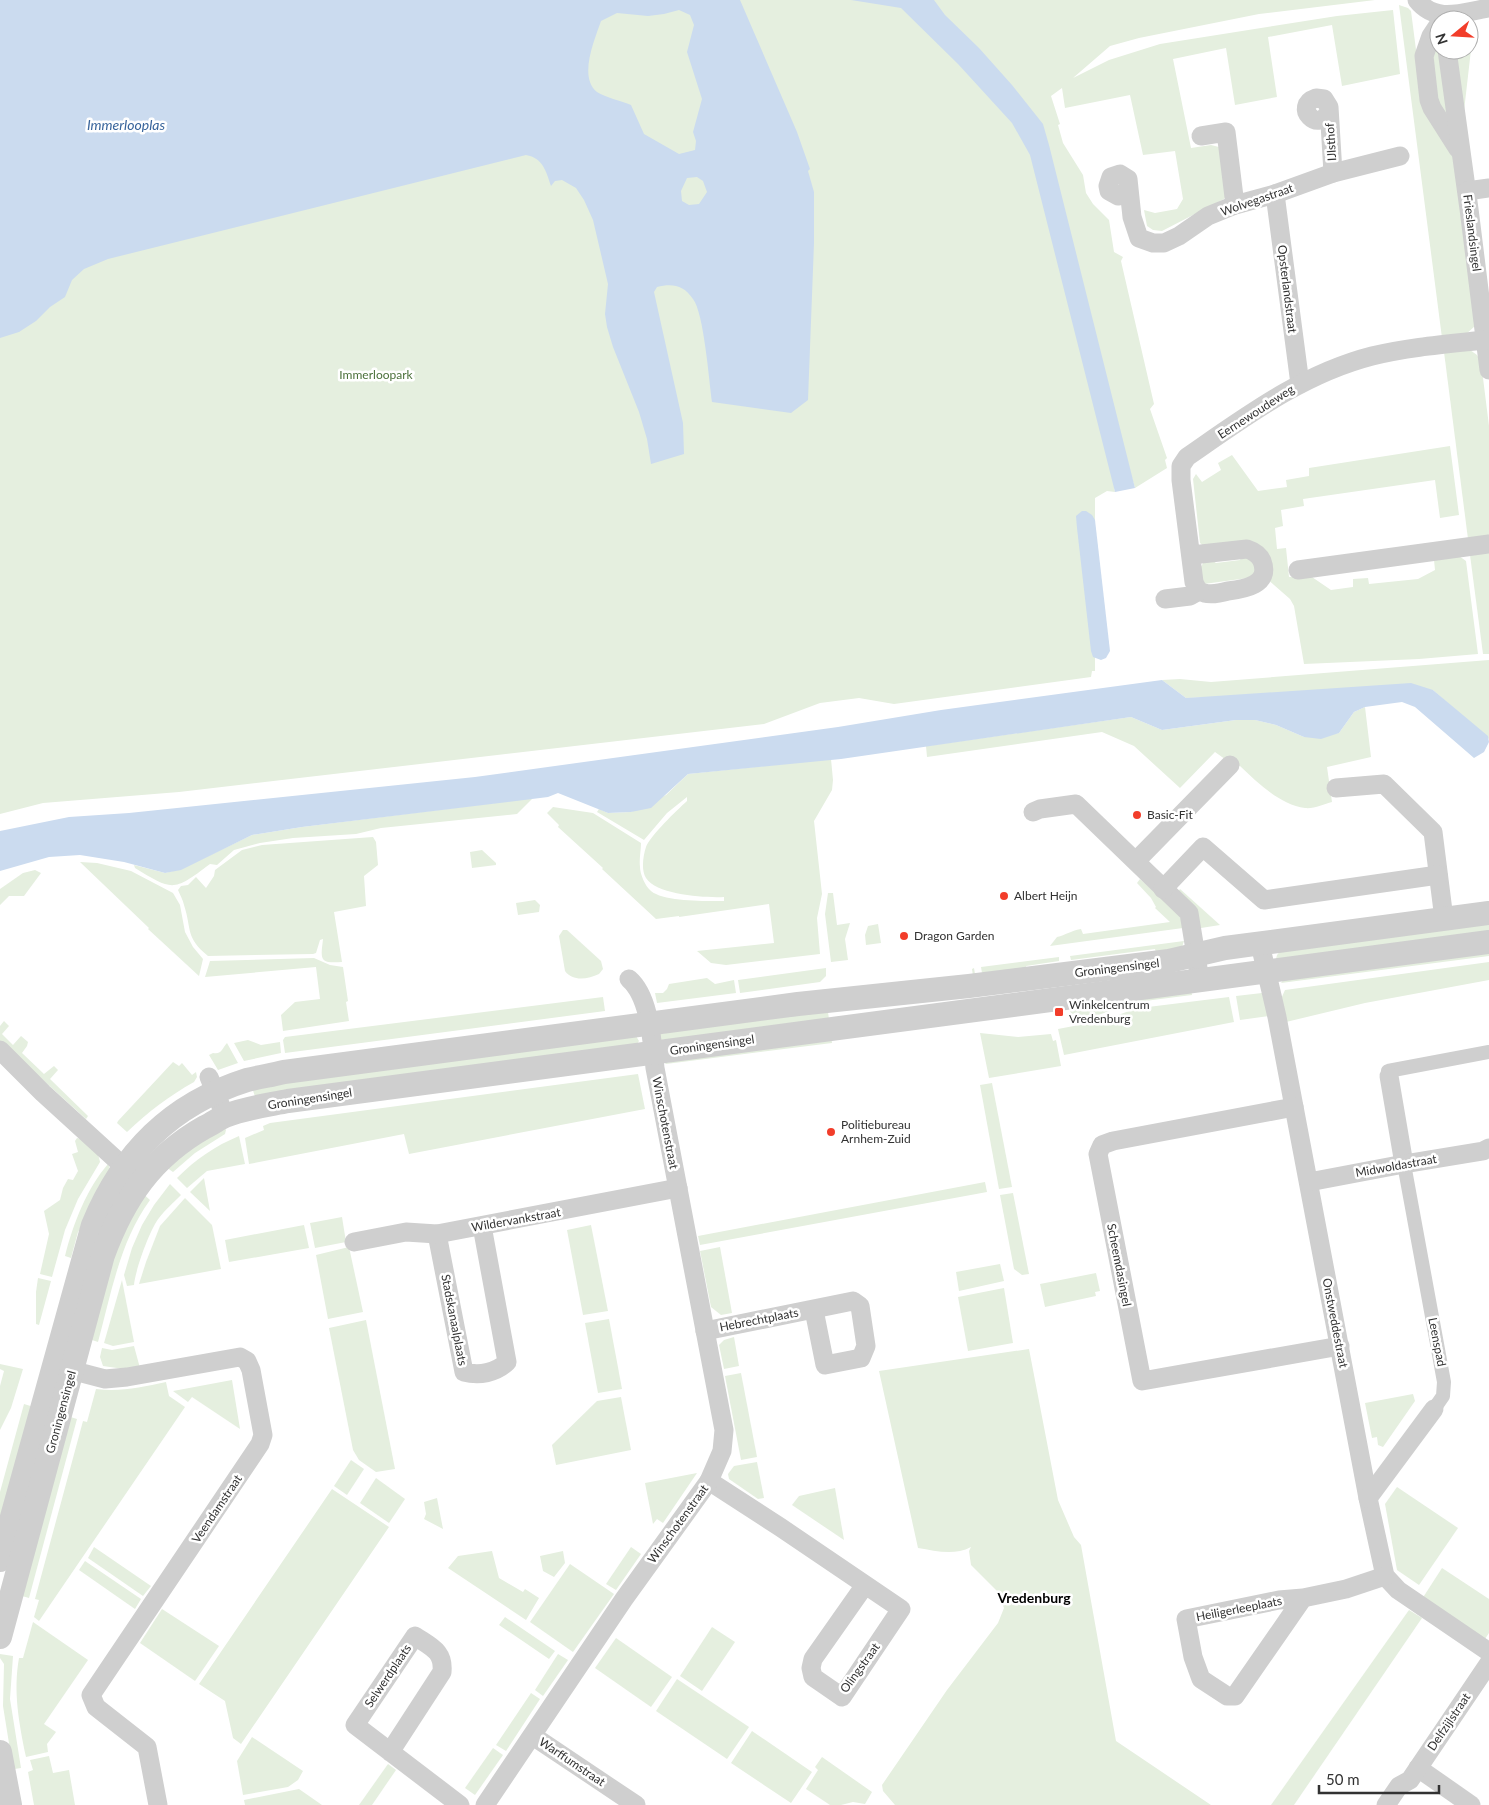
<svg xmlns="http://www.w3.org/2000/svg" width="1489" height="1805" viewBox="0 0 1489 1805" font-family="Lato,sans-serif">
  <rect width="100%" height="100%" fill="#fff"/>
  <!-- green -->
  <g fill="#e5efdf">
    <path d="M0 0H1375L1259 14 1139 38 1110 46 1073 78 1109 60 1160 44 1337 16 1393 10 1400 74 1342 86 1332 25 1268 37 1277 97 1235 105 1226 48 1173 59 1191 148 1211 145 1219 147 1227 194 1224 199 1162 231 1153 230 1147 226 1144 210 1155 213 1177 209 1183 199 1175 151 1143 155 1130 95 1065 108 1062 88 1051 96 1060 124 1058 125 1063 143 1083 175 1086 193 1093 204 1109 220 1114 252 1123 257 1121 261 1154 404 1150 409 1167 458 1165 460 1167 468 1135 488 1132 478 1114 487 1115 492 1107 491 1095 498V671H1092L1091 677 894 704 859 698 820 703 764 724 179 792 43 803 0 814Z"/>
    <path d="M1399 5 1408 8 1411 11 1423 104 1453 154 1475 326 1465 335 1442 338Z"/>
    <path d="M1469 32 1472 41 1464 111 1455 50H1469Z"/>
    <path d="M1438 41 1449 121 1436 105 1430 64Z"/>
    <path d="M1470 350 1477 355 1481 362 1489 426V536L1468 539 1444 352Z"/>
    <path d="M1450 446 1459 515 1440 518 1435 480 1303 499 1304 506 1281 510 1283 526 1275 528 1277 549 1286 548 1289 577 1309 575 1331 590 1353 587V579L1368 578 1369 584 1418 579 1435 570 1434 560 1459 556 1466 561 1478 654 1419 659 1304 664 1294 606 1290 599 1267 579 1265 554 1206 548 1200 543 1193 479 1196 474 1202 482 1221 470 1218 463 1232 455 1258 491 1287 487 1286 480 1309 476V468Z"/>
    <path d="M1489 553V654H1483L1470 555Z"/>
    <path d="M1243 554 1255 560V577L1204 584 1199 571 1204 561 1209 558 1216 563 1240 560Z"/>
    <path d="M1489 660V739L1433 690 1186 698 1162 680 1180 679 1211 682Z"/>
    <path d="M1365 707 1371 757 1327 767 1332 802C1324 804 1314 809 1305 808 1280 805 1257 782 1240 766L1236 767 1215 752 1180 788 1134 746 1102 732 927 757 926 746 1131 717 1162 730 1236 720H1255L1276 725 1304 737 1339 733 1354 712Z"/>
    <path d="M831 759 833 780 832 790 814 821 822 894 817 918 820 954 726 965 711 963 697 951 774 943 769 904 679 917V916L656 919 602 869 603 868 558 827 559 825 547 813 553 807 593 813 641 843C641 851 639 859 640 867 640 874 645 886 651 891 664 902 707 901 724 901V897C705 898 657 895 646 878 641 870 643 856 646 847 650 836 677 810 687 801V797L667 813 644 840 597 812 599 809 608 813 631 812 666 795 688 774Z"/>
    <path d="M533 798 517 814 381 828 356 834 293 838 260 843 234 850 217 865 210 864C173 892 173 891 135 868L134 865 165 873 181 869 252 835 302 827Z"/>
    <path d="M373 837 376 842 378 865 364 876 366 906 334 912 342 962C318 964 321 958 323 939L320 940 316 953 313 954 208 956C185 937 192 930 184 905 183 900 180 895 178 890L181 886 188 885 196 877 206 888 214 876 215 870 242 850 262 845Z"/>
    <path d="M482 850 496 863V865L472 868 470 852Z"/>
    <path d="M80 862 97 863 131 871 173 893 180 905 185 932 193 947 203 959 199 976 148 929 149 928Z"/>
    <path d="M35 870 41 873 24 896H9L0 905V889L23 873Z"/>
    <path d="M1140 879 1180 915 1183 928 1050 946 1057 937C1066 935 1070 931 1081 929L1083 934 1170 922 1155 908 1156 907 1151 898 1137 883Z"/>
    <path d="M1180 889 1220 925 1201 928 1178 892Z"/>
    <path d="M833 893 837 925 850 923 845 939 848 960 831 962 825 914 828 893Z"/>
    <path d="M535 900 540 905 539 912 518 915 516 903Z"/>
    <path d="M1489 918V940L1275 963 1277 955 1283 948Z"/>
    <path d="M878 924 881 943 866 945 865 935 868 926Z"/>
    <path d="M563 930H567L601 961 603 969 599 974C588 979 573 982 565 971L559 936Z"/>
    <path d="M1184 941 1180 953H1156L1155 949 1071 960 1070 956Z"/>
    <path d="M1489 948V956L1281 983 1285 978Z"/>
    <path d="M1059 957V961L1026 966 1027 970 973 976 972 969 974 968 975 974 982 973 981 967Z"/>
    <path d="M314 958 330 965 343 967 348 1001 346 1002 349 1021 283 1031 281 1015 295 1002 320 999 316 967 205 977 210 961Z"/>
    <path d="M1489 962V980L1365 1003 1286 1022 1281 999 1285 990Z"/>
    <path d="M826 968V976L820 982 740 993 738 980Z"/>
    <path d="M707 978 715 984 734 980 736 993 657 1003 655 993H663L667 989 669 984Z"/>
    <path d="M1191 988 1192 995C1171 998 1150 999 1129 1005 1113 1009 1098 1016 1081 1020L1079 1013 1071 1014 1070 1010 1105 1002Z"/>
    <path d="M1262 993 1269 1016 1240 1020 1236 996Z"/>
    <path d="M603 997 605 1011 285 1053 283 1040 285 1037Z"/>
    <path d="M1229 997 1234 1022 1064 1055 1058 1029 1105 1020 1129 1011 1148 1007Z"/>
    <path d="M827 1005 830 1026 660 1040V1034Z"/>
    <path d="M4 1021 9 1026 2 1034 13 1045 21 1036 28 1042 27 1046 22 1053 44 1074 54 1066 58 1070 50 1079 88 1116 86 1119 0 1041V1026Z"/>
    <path d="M980 1033 1018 1037 1051 1034 1053 1041 1056 1040 1061 1066 989 1078Z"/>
    <path d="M831 1034 832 1043 666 1064 665 1063Z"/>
    <path d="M636 1036 639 1041 637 1044 256 1100 251 1084Z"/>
    <path d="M248 1040 261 1045 280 1042 281 1053 244 1061 234 1043Z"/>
    <path d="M227 1043 238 1063 218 1070 209 1055 213 1053C222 1055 222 1048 227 1043Z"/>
    <path d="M173 1062 179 1066 182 1063 192 1075 196 1072 197 1077 194 1082C169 1096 148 1112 127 1132L117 1123 118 1121Z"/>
    <path d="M638 1074 645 1109 409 1154 404 1134 249 1164 245 1138 264 1130 263 1126 270 1123Z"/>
    <path d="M992 1083 1012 1187 999 1189 980 1085Z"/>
    <path d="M222 1124 226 1130 225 1134 195 1153 173 1172 163 1165Z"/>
    <path d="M239 1136 245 1164 207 1171 187 1188 177 1178C196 1159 215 1146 239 1136Z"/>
    <path d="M77 1138C88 1140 99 1151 100 1162L78 1199 65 1230 52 1277 40 1274 49 1234 44 1211 60 1200 63 1188 68 1179 73 1180 78 1171 72 1154 78 1152 75 1141Z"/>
    <path d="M108 1164 112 1173 99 1199 78 1232 71 1258 65 1256C73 1224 87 1188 108 1164Z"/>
    <path d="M204 1178 210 1211 190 1192Z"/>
    <path d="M985 1182 987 1192 700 1245 698 1236Z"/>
    <path d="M170 1184 181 1195C174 1202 165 1210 159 1218 150 1229 135 1271 134 1285L127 1286 124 1275 132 1248 142 1225 154 1205Z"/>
    <path d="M140 1191 150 1200C120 1241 111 1294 98 1342L86 1338 115 1252Z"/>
    <path d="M1013 1193 1029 1274 1022 1275 1014 1269 1000 1195Z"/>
    <path d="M185 1198 212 1225 221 1269 139 1284 146 1262 160 1226Z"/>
    <path d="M342 1217 346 1242 315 1248 310 1223Z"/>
    <path d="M304 1225 309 1248 229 1262 225 1240Z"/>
    <path d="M591 1225 608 1311 583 1315 567 1230Z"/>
    <path d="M349 1247 363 1312 328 1319 316 1255Z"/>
    <path d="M720 1247 732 1313 721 1315 711 1307 700 1251Z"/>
    <path d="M1000 1264 1004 1281 959 1291 956 1272Z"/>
    <path d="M1096 1273 1100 1291 1095 1292 1096 1296 1045 1307 1040 1284Z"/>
    <path d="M38 1278 51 1281 39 1325 36 1324V1292Z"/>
    <path d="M122 1280 134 1342 113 1346 104 1343Z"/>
    <path d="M1004 1288 1013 1343 968 1351 958 1297Z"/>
    <path d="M609 1319 622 1389 598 1393 585 1323Z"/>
    <path d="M366 1320 395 1469 376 1472 359 1460 353 1450 329 1328Z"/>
    <path d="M734 1337 739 1366 724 1369 719 1345 724 1340Z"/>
    <path d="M134 1346 140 1368 124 1369 103 1366 100 1357 102 1348 112 1350Z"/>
    <path d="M1029 1349 1058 1500 1074 1537 1081 1545 1116 1741 1211 1805H895L883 1791 882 1785 947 1690 998 1623 1004 1608 997 1591 971 1565 969 1551 971 1547C954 1556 936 1551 918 1548L879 1371Z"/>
    <path d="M0 1364 23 1369 11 1408 0 1430V1386L4 1371 0 1369Z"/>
    <path d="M741 1373 757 1457 741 1460 725 1376Z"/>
    <path d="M232 1380 240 1429 192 1397 188 1402 173 1391Z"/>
    <path d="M166 1382 169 1396 185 1407 39 1621 34 1617 39 1600 35 1599 83 1421 87 1422 96 1389C121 1392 142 1387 166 1382Z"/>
    <path d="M1413 1394 1415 1401 1383 1447 1378 1445 1377 1437 1372 1438 1365 1403Z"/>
    <path d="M621 1397 631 1450 556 1465 552 1445 597 1401Z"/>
    <path d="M24 1404 37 1408 0 1523V1492Z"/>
    <path d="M64 1415 77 1419 29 1598 15 1594Z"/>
    <path d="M351 1460 364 1469 347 1495 334 1486Z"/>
    <path d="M757 1462 764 1498 758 1499 729 1479 728 1474 734 1466Z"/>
    <path d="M697 1473 663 1523 657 1519 653 1524 645 1483Z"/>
    <path d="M376 1478 405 1499 389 1523 360 1503Z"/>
    <path d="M1397 1487 1458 1528 1419 1585 1397 1570 1385 1504Z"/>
    <path d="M835 1488 844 1540 792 1505 799 1496Z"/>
    <path d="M332 1489 389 1527 241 1744 233 1738 225 1701 199 1684Z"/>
    <path d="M437 1498 443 1529 424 1519 426 1514 424 1502Z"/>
    <path d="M94 1547 151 1586 143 1596 88 1558Z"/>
    <path d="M631 1547 641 1554 616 1590 606 1584Z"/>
    <path d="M492 1551 499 1578 523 1592 525 1589 539 1598 526 1620 448 1568 458 1556Z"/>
    <path d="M563 1551 565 1563 554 1577 543 1571 540 1556Z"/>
    <path d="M85 1561 141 1599 135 1609 79 1570Z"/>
    <path d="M570 1564 614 1594 573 1652 530 1622Z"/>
    <path d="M1442 1568 1489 1599V1633L1485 1639 1422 1599Z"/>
    <path d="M162 1609 219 1646 195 1681 140 1643Z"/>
    <path d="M1409 1610 1422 1618 1294 1805H1271Z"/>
    <path d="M505 1617 555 1651 549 1659 499 1625Z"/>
    <path d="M33 1622 88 1660 44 1724 56 1732 47 1744 48 1752 26 1757C19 1723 13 1692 19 1658H23Z"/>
    <path d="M712 1627 735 1642 702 1691 680 1676Z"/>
    <path d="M616 1638 672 1677 651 1707 595 1668Z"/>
    <path d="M0 1654 13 1656 10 1699 21 1768 8 1770 12 1762 3 1706 4 1664 0 1658Z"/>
    <path d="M558 1654 568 1660 543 1696 535 1690Z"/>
    <path d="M677 1679 749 1727 727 1759 656 1711Z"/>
    <path d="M531 1693 540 1699 506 1751 496 1745Z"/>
    <path d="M752 1731 812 1772 791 1803 731 1763Z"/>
    <path d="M252 1737 303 1771 298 1780 288 1787 243 1795 237 1761Z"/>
    <path d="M493 1748 503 1755 475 1795 465 1788Z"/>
    <path d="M49 1756 53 1773 69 1770 75 1805H34L28 1772 33 1770 30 1760Z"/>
    <path d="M822 1757 872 1792 865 1804 853 1802 841 1805H830L806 1789 818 1770 815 1767Z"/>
    <path d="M388 1764 396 1770 372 1805H359Z"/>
    <path d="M299 1789 322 1805H245L244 1800Z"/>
  </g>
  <!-- water -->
  <g fill="#cbdbef" fill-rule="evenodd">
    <path d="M0 0H740L797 132 810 169 808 171 814 192V243L808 400 791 413 712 402C709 381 704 313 693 299 684 285 672 283 657 287L654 292 683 423 684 454 651 464 647 439 639 412 613 347 607 327 605 314 608 284 593 220 584 200 576 188 562 180 555 181 551 186C546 171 543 158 526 155L108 259 84 269 72 280 65 297 50 307 36 321 19 332 0 338ZM679 10 690 15 694 25 687 52 702 99 693 132 696 141 695 150 679 154 644 134 631 105C622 101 604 97 597 92 578 77 595 39 601 21L617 13 648 16 664 14ZM697 177 703 181 707 192 699 204 689 205 682 201 681 191 687 178Z"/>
    <path d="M851 0H934L945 15 979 48 1012 85 1043 124 1049 145 1135 488 1115 492 1030 155 1012 123 958 64 901 8Z"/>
    <path d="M1082 511H1086L1092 515 1095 520 1110 651 1106 658 1101 660 1093 657 1091 651 1077 528 1076 516Z"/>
    <path d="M1162 680 1186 698 1411 683 1433 690 1488 736 1489 742 1484 752 1474 758 1415 707 1402 702 1365 707 1354 712 1339 733 1321 739 1304 737 1276 725 1255 720H1236L1162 730 1131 717 841 759 688 774 651 808 631 812 608 813 558 793 548 797 302 827 252 835 181 870 165 873 124 862 80 855 49 857 0 871V831L69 817 129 813 475 777 838 727 941 710Z"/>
  </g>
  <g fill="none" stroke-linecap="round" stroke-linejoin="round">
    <!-- pedestrian -->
    <g stroke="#cfcfcf" stroke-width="14">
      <path d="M1389 1076 1388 1071 1489 1052"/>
      <path d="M1404 1164 1444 1382 1443 1396 1434 1409"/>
    </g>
    <!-- minor -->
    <g stroke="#cfcfcf" stroke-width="19">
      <path d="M1417 0C1436 24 1463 12 1489 8"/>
      <path d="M1439 24 1431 36 1424 56 1429 100 1432 108 1458 149"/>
      <path d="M1447 50 1469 209 1489 370"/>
      <path d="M1329 111C1319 135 1292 106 1316 98L1324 99 1329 107 1333 173"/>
      <path d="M1201 136 1226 132 1235 205"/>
      <path d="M1129 188 1122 195 1118 196 1109 191 1108 186 1111 177 1120 174 1128 179 1132 217 1139 238 1153 243H1164L1179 236 1208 216 1235 205 1275 194 1333 173 1400 156"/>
      <path d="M1467 191 1489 188"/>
      <path d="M1275 194 1300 384"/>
      <path d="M1192 555 1247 549C1253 551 1259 554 1262 561 1271 585 1244 589 1228 591 1221 593 1212 595 1204 593 1199 592 1196 587 1194 582L1181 480V466L1187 457C1245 417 1302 374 1372 356 1409 347 1448 344 1485 340"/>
      <path d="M1298 570 1489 544"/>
      <path d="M1165 599 1190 596 1199 591"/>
      <path d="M1336 788 1384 784 1433 832 1444 919"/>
      <path d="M1033 812 1040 809 1076 804 1189 913 1198 968"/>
      <path d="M1136 861 1230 765"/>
      <path d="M1163 889 1203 847 1264 900 1438 875"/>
      <path d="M1260 944 1277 1017 1368 1498 1385 1576 1398 1590 1489 1652"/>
      <path d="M0 1050 43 1093 134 1176"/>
      <path d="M1389 1076 1404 1164"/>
      <path d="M209 1077 225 1116"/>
      <path d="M1294 1107 1113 1141 1102 1145 1098 1154 1142 1381 1340 1346"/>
      <path d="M1309 1182 1404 1164 1483 1151 1489 1148"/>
      <path d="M437 1234 464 1372C479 1376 496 1373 507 1362L482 1226"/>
      <path d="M354 1242 406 1232 437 1234 678 1188"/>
      <path d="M705 1331 853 1301 860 1306 866 1346 861 1358 825 1365 814 1310"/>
      <path d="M59 1367 105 1379 127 1377 240 1357 247 1361 251 1370 263 1435 260 1444 91 1695 96 1707 147 1747 158 1805"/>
      <path d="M709 1481 780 1527 901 1609 842 1697 813 1677 811 1668 813 1659 865 1585"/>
      <path d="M1368 1498 1434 1409"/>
      <path d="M1303 1598 1279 1600 1186 1619 1193 1657 1201 1679 1227 1696H1235L1303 1598 1346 1589 1385 1576"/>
      <path d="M533 1736 636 1805"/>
      <path d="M390 1752 442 1672C444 1651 431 1647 415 1636L355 1725 460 1805"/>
      <path d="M1418 1768 1471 1805"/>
      <path d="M485 1805 624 1599 709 1481 722 1451 724 1430 655 1068C652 1042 650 997 629 979"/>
      <path d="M1386 1805 1399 1786 1410 1780 1489 1663"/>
    </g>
    <!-- tertiary -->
    <g stroke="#cfcfcf" stroke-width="24">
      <path d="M0 1560 93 1225C123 1153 171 1104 247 1080 259 1077 272 1075 284 1072L798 1004 969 986 1169 961 1225 948 1489 913"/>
      <path d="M0 1637 103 1255C124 1198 152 1157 205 1127 212 1124 218 1119 225 1116 244 1108 268 1105 288 1101L1489 942"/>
      <path d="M0 1752 10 1805"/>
    </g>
  </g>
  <!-- markers -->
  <g fill="#f23d2a" stroke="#fff" stroke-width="2">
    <circle cx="1137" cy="815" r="5"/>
    <circle cx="1004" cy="896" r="5"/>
    <circle cx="904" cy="936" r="5"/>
    <rect x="1054" y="1007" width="10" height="10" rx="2.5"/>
    <circle cx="831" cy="1132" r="5"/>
  </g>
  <g text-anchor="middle" stroke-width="5" stroke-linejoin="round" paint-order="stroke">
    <!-- street labels -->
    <g font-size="12" fill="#323232" stroke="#fff">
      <text transform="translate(1331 142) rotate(-94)" y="4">IJlsthof</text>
      <text transform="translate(1257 200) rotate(-19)" y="4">Wolvegastraat</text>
      <text transform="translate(1472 233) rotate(83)" y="4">Frieslandsingel</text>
      <text transform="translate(1287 289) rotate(83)" y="4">Opsterlandstraat</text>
      <text transform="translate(1256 412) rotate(-33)" y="4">Eernewoudeweg</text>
      <text transform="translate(1117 968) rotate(-7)" y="4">Groningensingel</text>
      <text transform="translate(712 1045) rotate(-8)" y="4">Groningensingel</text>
      <text transform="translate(310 1099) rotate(-9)" y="4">Groningensingel</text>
      <text transform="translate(665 1123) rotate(79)" y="4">Winschotenstraat</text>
      <text transform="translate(1396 1166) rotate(-10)" y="4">Midwoldastraat</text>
      <text transform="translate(516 1220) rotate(-10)" y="4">Wildervankstraat</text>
      <text transform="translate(1119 1265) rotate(79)" y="4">Scheemdasingel</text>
      <text transform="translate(454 1320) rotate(79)" y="4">Stadskanaalplaats</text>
      <text transform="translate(759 1320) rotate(-11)" y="4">Hebrechtplaats</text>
      <text transform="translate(1335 1323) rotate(79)" y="4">Onstweddestraat</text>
      <text transform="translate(1437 1342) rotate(79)" y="4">Leenspad</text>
      <text transform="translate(61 1412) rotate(-75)" y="4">Groningensingel</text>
      <text transform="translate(217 1509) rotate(-56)" y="4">Veendamstraat</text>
      <text transform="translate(678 1524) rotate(-54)" y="4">Winschotenstraat</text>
      <text transform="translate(1239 1609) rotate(-11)" y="4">Heiligerleeplaats</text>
      <text transform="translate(860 1668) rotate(-54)" y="4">Olingstraat</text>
      <text transform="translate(388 1676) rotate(-56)" y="4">Selwerdplaats</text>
      <text transform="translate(1449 1722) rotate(-56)" y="4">Delfzijlstraat</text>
      <text transform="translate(572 1762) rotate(34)" y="4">Warffumstraat</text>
    </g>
    <!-- park labels -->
    <g font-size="12" fill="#4b713b" stroke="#fff">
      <text x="376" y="379">Immerloopark</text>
    </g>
    <!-- poi labels -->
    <g font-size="12" fill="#323232" stroke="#fff" text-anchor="start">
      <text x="1147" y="819">Basic-Fit</text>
      <text x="1014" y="900">Albert Heijn</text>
      <text x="914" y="940">Dragon Garden</text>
      <text x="1069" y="1009">Winkelcentrum<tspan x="1069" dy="14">Vredenburg</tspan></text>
      <text x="841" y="1129">Politiebureau<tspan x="841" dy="14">Arnhem-Zuid</tspan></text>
    </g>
    <!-- water labels -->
    <g font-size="14" font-style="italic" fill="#38649b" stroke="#fff">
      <text x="126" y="130">Immerlooplas</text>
    </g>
    <!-- neighbourhood labels -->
    <g font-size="14" font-weight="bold" fill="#000" stroke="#fff">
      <text x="1034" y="1603">Vredenburg</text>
    </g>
  </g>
  <!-- north arrow -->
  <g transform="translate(1454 35) rotate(252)"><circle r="24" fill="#ffffff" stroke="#adadad"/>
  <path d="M0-4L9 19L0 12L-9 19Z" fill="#f23d2a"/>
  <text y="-8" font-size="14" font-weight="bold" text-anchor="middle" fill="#323232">N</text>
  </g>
  <!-- scale -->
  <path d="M1319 1785v8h120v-8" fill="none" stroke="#323232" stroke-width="2.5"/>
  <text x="1326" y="1785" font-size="15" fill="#323232" stroke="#ffffff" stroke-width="4" paint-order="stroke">50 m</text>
</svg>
